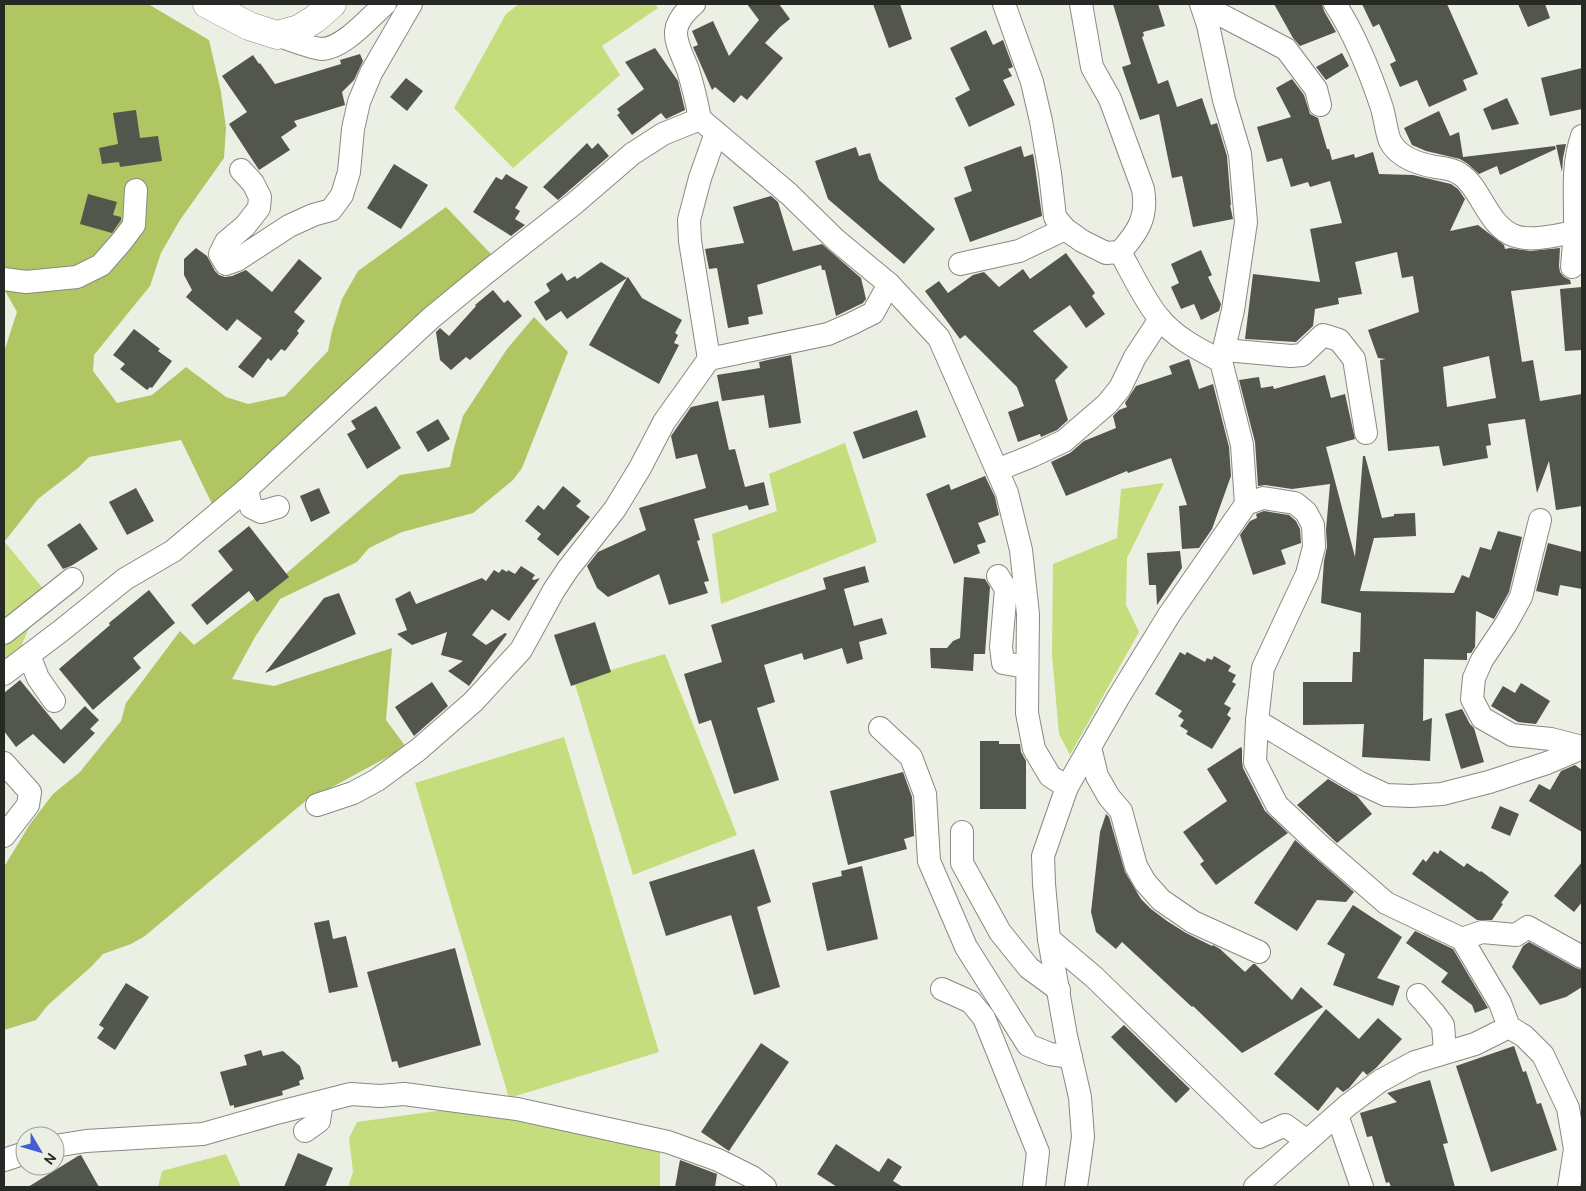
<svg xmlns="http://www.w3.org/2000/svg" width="1586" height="1191" viewBox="0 0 1586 1191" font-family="Ubuntu,sans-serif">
  <rect width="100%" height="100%" fill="#ecefe4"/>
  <!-- green -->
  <g fill="#c6dd7d">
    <path d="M519 4H655L658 8 602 46 620 75 513 168 454 108 506 14Z"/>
    <path d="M845 443 877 542 721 604 712 534 777 511 769 474Z"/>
    <path d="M1164 483 1127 558 1126 605 1139 632 1070 755 1059 734 1052 655 1053 564 1117 538 1121 489Z"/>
    <path d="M4 541 45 591 16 658 4 667Z"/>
    <path d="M665 654 737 835 633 875 574 681Z"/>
    <path d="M564 737 659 1052 509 1098 415 783Z"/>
    <path d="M451 1109 610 1138 660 1150V1187H348L353 1172 349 1138 357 1122Z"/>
    <path d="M226 1154 241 1187H158L162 1171Z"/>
  </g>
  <!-- forest -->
  <g fill="#afc663">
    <path d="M4 4H148L209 40 221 92 226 128 224 158 180 220 161 253 150 286 94 355 93 371 117 403 152 395 186 367 226 397 248 404 285 396 328 351 332 331 342 299 358 271 446 207 491 254 215 510 181 440 89 457 78 468 38 499 5 541H4V352L17 312 4 289Z"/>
    <path d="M534 317 568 352 522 468 513 480 473 513 402 532 369 548 357 562 280 599 255 637 232 679 274 686 392 648 386 720 406 747 334 786 309 798 145 936 131 944 103 954 92 966 48 1005 36 1020 4 1030V867L30 824 53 794 80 772 121 721 126 703 180 631 194 645 281 578 400 475 450 467 454 448 463 416 507 349Z"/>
  </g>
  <!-- building -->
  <g fill="#53564d" fill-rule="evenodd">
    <path d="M747 4H779L790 19 780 27 765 43 783 58 747 100 741 95 734 103 715 87 712 90 693 47 698 45 692 31 713 21 729 56 759 20Z"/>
    <path d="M873 4H900L912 39 889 48Z"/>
    <path d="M1113 4H1158L1165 26 1143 32 1144 36 1142 37 1158 84 1168 80 1177 107 1202 98 1211 125 1217 123 1227 156 1231 205H1230L1233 219 1193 227 1182 176 1172 178 1159 114 1140 120 1122 67 1131 64Z"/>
    <path d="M1274 4H1322L1324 11 1336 32 1300 46 1293 38Z"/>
    <path d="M1362 4H1447L1478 74 1463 80 1467 90 1429 107 1417 80 1400 87 1390 64 1396 61 1379 24 1373 27Z"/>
    <path d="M1518 4H1545L1550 18 1528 27Z"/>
    <path d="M986 30 993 45 1003 40 1013 67 1008 69 1012 76 1003 80 1015 105 969 127 955 98 970 90 950 48Z"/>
    <path d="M655 48 678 81 685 110 666 119 661 113 632 135 617 115 620 113 617 109 644 89 625 62Z"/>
    <path d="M1342 53 1349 66 1326 80 1316 67Z"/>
    <path d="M360 54 363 61 354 80 342 92 345 105 294 121 297 126 281 137 290 150 259 170 229 124 247 112 222 76 253 55 259 64 260 63 275 84 341 64 340 60Z"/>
    <path d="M1582 68V109L1550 116 1541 78Z"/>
    <path d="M406 78 423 91 407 111 390 97Z"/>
    <path d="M1292 79 1304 95 1310 114 1318 118 1327 149H1329L1332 160 1354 154 1355 158 1373 152 1379 174 1413 175 1451 184 1458 189 1465 199 1450 231 1478 225 1504 245 1505 249 1510 248 1530 251 1560 248 1559 266 1560 272 1564 277 1570 280 1571 284 1511 291 1522 362 1533 360 1540 401 1582 394V506L1556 510 1549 461 1537 493 1525 419 1488 424 1491 445 1486 446 1488 458 1443 466 1439 446 1388 451 1380 360 1386 359 1378 358 1368 330 1419 312 1413 276 1402 278 1397 252 1355 262 1362 294 1338 298 1339 304 1315 309 1313 326 1296 342 1245 339 1253 274 1320 282 1310 229 1342 223 1330 181 1310 187 1308 182 1291 187 1282 158 1267 162 1257 127 1291 117 1276 88ZM1489 356 1496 398 1447 407 1443 367Z"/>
    <path d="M1507 98 1519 124 1492 130 1483 109Z"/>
    <path d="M136 110 140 138 158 136 162 161 120 167 119 162 102 164 99 148 118 144 113 113Z"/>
    <path d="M1439 111 1450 136 1459 132 1463 157 1555 146 1556 149 1500 175 1497 166 1479 174 1468 164 1460 159 1426 151 1412 145 1404 128Z"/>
    <path d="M587 143 592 149 598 143 609 156 558 200 543 187Z"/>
    <path d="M1566 144 1563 158 1562 172 1556 145Z"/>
    <path d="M1021 146 1024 157 1033 154 1034 159 1042 216 970 242 954 198 972 191 964 167Z"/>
    <path d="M856 147 859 156 870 153 879 180 935 229 904 264 828 199 815 161Z"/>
    <path d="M394 164 428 185 401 229 367 208Z"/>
    <path d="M506 174 528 187 515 208 520 211 515 219 525 225 511 236 473 212 496 177 502 180Z"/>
    <path d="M88 194 117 202 113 215 121 217V220L112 233 80 224Z"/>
    <path d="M771 196 778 202 793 251 822 244 861 278 866 299 863 303 836 316 825 270H822L821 265 757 285 763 314 748 317 749 324 728 328 717 268 709 269 705 249 744 243 733 207Z"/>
    <path d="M196 248 207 256 215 271 219 275 225 277 232 276 246 270 272 292 299 259 322 278 294 312 305 321 297 331 299 333 285 351 281 349 271 361 268 358 253 378 238 367 262 338 237 319 227 331 186 297 192 290 184 275V259Z"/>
    <path d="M1201 250 1212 275 1208 277 1221 304 1219 311 1201 320 1194 304 1181 309 1171 287 1179 283 1171 264Z"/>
    <path d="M1066 253 1095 293 1092 296 1105 314 1086 328 1070 305 1033 331 1068 367 1055 380 1068 420 1057 430 1041 437 1040 434 1018 442 1008 412 1024 406 1017 387 965 335 960 339 925 291 939 281 948 293 973 275 984 272 999 287 1023 269 1030 279Z"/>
    <path d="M601 262 627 278 628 277 642 298 682 320 675 333 678 335 674 343 679 345 659 384 589 345 627 278 567 319 561 311 546 321 534 302 550 291 546 284 562 273 567 281 575 276 577 279Z"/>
    <path d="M1582 287V350L1565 351 1560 289Z"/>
    <path d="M493 290 504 303 508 300 522 316 470 360 466 357 451 370 440 360 436 332 440 328 449 336 476 306 475 305Z"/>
    <path d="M134 329 160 349 158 351 172 361 152 388 150 387 147 390 120 369 125 364 113 355Z"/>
    <path d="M791 355 801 423 769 428 764 395 722 401 717 375 760 368 759 362Z"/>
    <path d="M1189 359 1199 389 1213 384 1229 447 1231 476 1212 529 1199 548 1182 549 1179 506 1187 505 1171 458 1128 473 1127 471 1066 496 1051 462 1070 453 1084 441 1116 428 1113 416 1119 410 1127 407 1125 403 1136 386 1172 374 1169 366Z"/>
    <path d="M1325 375 1331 398 1345 394 1355 439 1326 447 1355 557 1363 456H1365L1382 518 1394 516V514L1415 513 1416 536 1374 538 1360 591 1454 593 1462 575 1469 578 1480 547 1491 550 1498 531 1522 537 1509 592 1495 617 1494 619 1476 611 1475 647 1471 653H1467V660L1424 659 1423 721 1432 718 1430 761 1362 757 1364 724 1303 725V682H1352L1353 652H1360L1361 613 1321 603 1324 561 1327 547 1326 530 1330 484 1292 489 1265 485 1258 486 1255 442 1239 380 1259 377 1261 388 1273 386 1274 389Z"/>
    <path d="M718 401 729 450 735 449 745 487 764 482 769 505 749 510 747 505 694 519 700 540 697 541 709 581 704 582 708 593 669 605 659 574 608 597 597 588 587 566 598 552 646 530 639 508 706 488 697 454 676 459 671 436 691 407Z"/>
    <path d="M376 406 401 448 367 469 347 434 356 429 351 421Z"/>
    <path d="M917 410 926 437 863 459 853 432Z"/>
    <path d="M438 419 450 439 428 452 416 432Z"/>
    <path d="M985 476 995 497 999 515 978 523 986 542 977 545 980 553 954 564 926 494 949 484 951 490Z"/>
    <path d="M563 486 581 501 576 506 590 517 558 556 537 539 541 534 525 521 538 505 544 510Z"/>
    <path d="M136 488 154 521 127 535 109 502Z"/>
    <path d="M319 488 330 513 311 522 300 496Z"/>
    <path d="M1264 511 1289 515 1296 521 1300 529 1301 543 1281 550 1286 564 1253 575 1240 535 1250 521 1257 518 1256 514Z"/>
    <path d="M80 523 98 549 71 566 63 569 47 545Z"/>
    <path d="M249 526 289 577 257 602 249 591 207 625 191 605 233 570 218 551Z"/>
    <path d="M1548 543 1582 552V589L1560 585 1558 596 1536 591Z"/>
    <path d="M1180 551 1182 568 1157 605 1156 585H1149L1147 553Z"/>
    <path d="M521 566 535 575 532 579 534 580 540 578 509 621 492 609 472 635 486 645 505 633 507 634 469 686 448 671 463 661 441 655 447 632 412 645 397 634 407 630 395 599 410 591 416 604 482 578 486 581 494 570 499 573 502 569 507 572 508 570 515 574Z"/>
    <path d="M865 566 869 582 844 589 854 626 882 618 887 634 859 642 863 659 847 664 842 648 804 660 802 653 764 665 775 702 757 708 779 780 734 794 711 720 699 724 684 674 722 662 711 625 826 589 823 578Z"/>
    <path d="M964 577 985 579 990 587 985 654H974L973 671 931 668 930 648H947L953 641 960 638Z"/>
    <path d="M149 590 175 623 133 658 141 668 93 710 59 669 110 625 109 623Z"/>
    <path d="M339 593 356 634 265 673 324 598Z"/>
    <path d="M595 622 611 672 571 686 554 635Z"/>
    <path d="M1180 652 1185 655 1187 652 1205 662 1207 658 1212 660 1214 656 1231 666 1228 671 1236 675 1232 682 1236 684 1224 704 1231 708 1227 715 1231 718 1212 749 1186 734 1188 731 1180 726 1184 720 1178 716 1182 711 1155 694Z"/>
    <path d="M20 680 61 730 85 706 99 720 90 729 95 733 64 764 33 734 16 747 4 731V693Z"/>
    <path d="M432 682 448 706 414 736 395 707Z"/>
    <path d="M1521 683 1550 701 1536 724 1518 722 1491 706 1503 686 1515 693Z"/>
    <path d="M1462 709 1470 724 1474 728 1484 762 1461 769 1445 714Z"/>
    <path d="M980 741H999V744H1020L1021 752 1026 761V809H980Z"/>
    <path d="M1241 747 1242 749V761L1243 768 1265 811 1288 833 1216 885 1200 864 1204 861 1183 832 1227 801 1207 769Z"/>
    <path d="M1575 765 1582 770V832L1529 801 1539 784 1550 790 1561 771Z"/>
    <path d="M903 772 912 797 914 836 904 839 907 849 848 865 830 791Z"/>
    <path d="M1328 779 1357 796 1372 814 1337 843 1297 805Z"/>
    <path d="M1500 806 1519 814 1510 836 1491 828Z"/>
    <path d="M1106 814 1109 817 1125 872 1141 899 1151 909 1167 921 1186 933 1212 946 1213 945 1220 949 1245 972 1253 964H1255L1292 1000 1301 987 1323 1007 1242 1053 1193 1006 1192 1007 1122 942 1116 949 1096 932 1091 912 1100 832Z"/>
    <path d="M1295 840 1354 892 1346 902 1317 900 1297 931 1254 903Z"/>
    <path d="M754 849 771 902 757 907 780 987 754 995 731 915 666 936 649 882Z"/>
    <path d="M1440 850 1464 867 1467 863 1480 872 1481 871 1509 892 1501 903 1503 904 1492 920H1477L1412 874 1423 859 1426 862 1434 851 1438 854Z"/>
    <path d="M1582 862V902L1574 912 1554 896Z"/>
    <path d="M862 866 878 939 827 951 812 883 842 876 841 871Z"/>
    <path d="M1353 905 1402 937 1377 978 1400 986 1393 1006 1333 985 1345 954 1327 944Z"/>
    <path d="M329 920 333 939 346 936 358 987 329 993 314 923Z"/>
    <path d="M1415 931 1453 949 1488 1008 1475 1013 1472 1005 1441 982 1448 973 1406 943Z"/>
    <path d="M1529 942 1576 968 1582 970V987L1566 997 1540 1005 1512 967 1523 946Z"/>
    <path d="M455 948 481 1045 399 1068 397 1061 392 1062 367 972Z"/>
    <path d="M126 983 149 997 115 1050 97 1038 104 1028 99 1025Z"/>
    <path d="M1326 1009 1359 1039 1378 1018 1402 1039 1376 1068 1367 1075 1363 1071 1349 1088 1343 1092 1337 1087 1318 1111 1274 1074Z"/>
    <path d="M1124 1025 1190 1089 1176 1103 1111 1037Z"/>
    <path d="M761 1043 789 1062 729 1151 701 1132Z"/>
    <path d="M1514 1046 1523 1072 1526 1071 1537 1104 1541 1103 1557 1150 1491 1172 1456 1066Z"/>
    <path d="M261 1050 263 1056 283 1051 300 1066 304 1079 299 1081 300 1085 282 1091 283 1095 234 1108V1105L230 1106 220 1072 247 1065 244 1055Z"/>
    <path d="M1430 1080 1448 1143 1443 1144 1455 1187H1391L1389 1182 1386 1183 1372 1136 1367 1137 1360 1113 1397 1102 1387 1093Z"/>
    <path d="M836 1144 879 1172 888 1158 902 1167 893 1181 903 1187H837L817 1174Z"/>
    <path d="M298 1153 333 1168 325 1187H284Z"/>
    <path d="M81 1155 99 1187H28L78 1156Z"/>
    <path d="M680 1160 717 1174 715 1187H675Z"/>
  </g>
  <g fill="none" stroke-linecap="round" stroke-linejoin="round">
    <defs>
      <g id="minor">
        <path d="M694 4C665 29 677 41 688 70 693 86 697 103 700 119"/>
        <path d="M1004 4 1032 82 1041 121 1050 173 1055 217 1065 229 1082 241 1106 253 1120 252"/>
        <path d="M1081 4 1092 67 1110 99 1143 189C1148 217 1138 232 1120 252 1132 273 1145 302 1160 319 1176 338 1200 350 1221 361"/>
        <path d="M1335 4C1356 36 1370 72 1382 108 1385 118 1386 131 1390 141 1398 157 1419 164 1435 167 1443 168 1453 169 1460 174 1481 187 1487 226 1515 236 1533 242 1557 235 1575 232"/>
        <path d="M1202 5 1286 49 1316 89 1320 105"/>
        <path d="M277 35C285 38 315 49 322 49 344 48 369 18 385 4"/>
        <path d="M241 170 253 183 260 197 259 208 245 226 226 242 220 254 226 264 237 260 289 226 313 215 331 210 342 195 349 172 353 129 359 102 371 73 411 4"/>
        <path d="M960 264 1019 251 1065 229"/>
        <path d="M1572 267C1573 256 1574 244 1575 232 1576 198 1571 169 1582 136"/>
        <path d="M4 279 26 282 77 277 101 265 122 241 134 225 136 190"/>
        <path d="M1224 350 1291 356 1302 355 1323 335 1339 340 1354 359 1366 433"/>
        <path d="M709 359 828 334 851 324 873 313 889 284"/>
        <path d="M997 470 1032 456 1064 441 1107 404 1120 388 1135 357 1160 319"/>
        <path d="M247 489 251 507 261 512 278 507"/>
        <path d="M1246 504 1263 498 1295 503 1306 512 1313 525 1314 547 1307 574 1263 668 1257 721 1255 762 1277 805 1316 842 1386 903 1462 939 1500 1003 1509 1027 1524 1036 1543 1055 1568 1108 1575 1149 1569 1187"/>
        <path d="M1540 520 1521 597 1506 624 1482 660 1474 678 1472 699 1482 718 1512 735 1551 739 1582 747"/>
        <path d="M998 576 1006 589 1001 647 1003 663 1027 667"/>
        <path d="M4 633 72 579"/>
        <path d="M29 655 38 678 54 701"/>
        <path d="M4 674 62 630 125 579 173 551 247 489 431 318 487 272 575 203 632 154 663 134 700 119 789 194 836 240 889 284 939 338 1007 493 1021 550 1028 614 1027 713 1034 749 1050 776 1067 787"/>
        <path d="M1257 721 1360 783 1386 795 1411 796 1442 794 1489 782 1547 763 1582 748"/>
        <path d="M880 728 911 757 925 794 929 861 966 947 1028 1045 1050 1054 1071 1057"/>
        <path d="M1090 747 1097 776 1109 797 1121 811 1136 866 1145 882 1161 900 1193 922 1259 952"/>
        <path d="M4 763 30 792 28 805 4 836"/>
        <path d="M317 805 353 793 377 780 418 750 473 702 521 650 554 590 568 569 615 509 640 468 664 422 709 359 690 241 689 220 700 178 716 133"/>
        <path d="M962 832V863L1000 932 1029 968 1059 990"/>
        <path d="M1049 939 1094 977 1259 1137 1285 1125 1307 1141"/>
        <path d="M1462 939 1482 932 1516 935 1528 927 1582 957"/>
        <path d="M942 989 971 1002 984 1018 1038 1152 1034 1187"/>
        <path d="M1418 995 1434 1013 1443 1025 1445 1052"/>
        <path d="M1337 1115 1362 1187"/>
        <path d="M305 1131 319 1121 322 1102"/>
        <path d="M55 1146 86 1141 203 1134 280 1112 351 1094 380 1096 404 1094 517 1109 668 1142 718 1160 752 1177 765 1187"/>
        <path d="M4 1160 25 1153"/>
        <path d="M1076 1187 1083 1137 1080 1097 1066 1036 1049 939 1044 884 1043 856 1067 787 1118 698 1169 615 1246 504 1242 445 1221 361 1233 310 1246 222 1240 154 1224 100 1208 25 1201 4"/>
        <path d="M1255 1187 1348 1105 1380 1081 1415 1062 1475 1044 1509 1027"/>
      </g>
      <path id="tertiary" d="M207 4 249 26 277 35 299 29 315 19 332 4"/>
    </defs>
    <!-- minor casing -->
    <use href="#minor" stroke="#878a80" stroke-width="24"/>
    <!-- tertiary casing -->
    <use href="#tertiary" stroke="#878a80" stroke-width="29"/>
    <!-- minor -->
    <use href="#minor" stroke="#fff" stroke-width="22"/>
    <!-- tertiary -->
    <use href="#tertiary" stroke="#fff" stroke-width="28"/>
  </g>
  <!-- border -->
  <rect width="1586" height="1191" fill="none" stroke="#272925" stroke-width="10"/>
  <!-- north arrow -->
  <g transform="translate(40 1151) rotate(128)"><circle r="24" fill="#ecefe4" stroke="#9da098"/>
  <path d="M0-4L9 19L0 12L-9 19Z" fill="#445dd0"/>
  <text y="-8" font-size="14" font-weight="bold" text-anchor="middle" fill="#272925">N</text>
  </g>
</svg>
